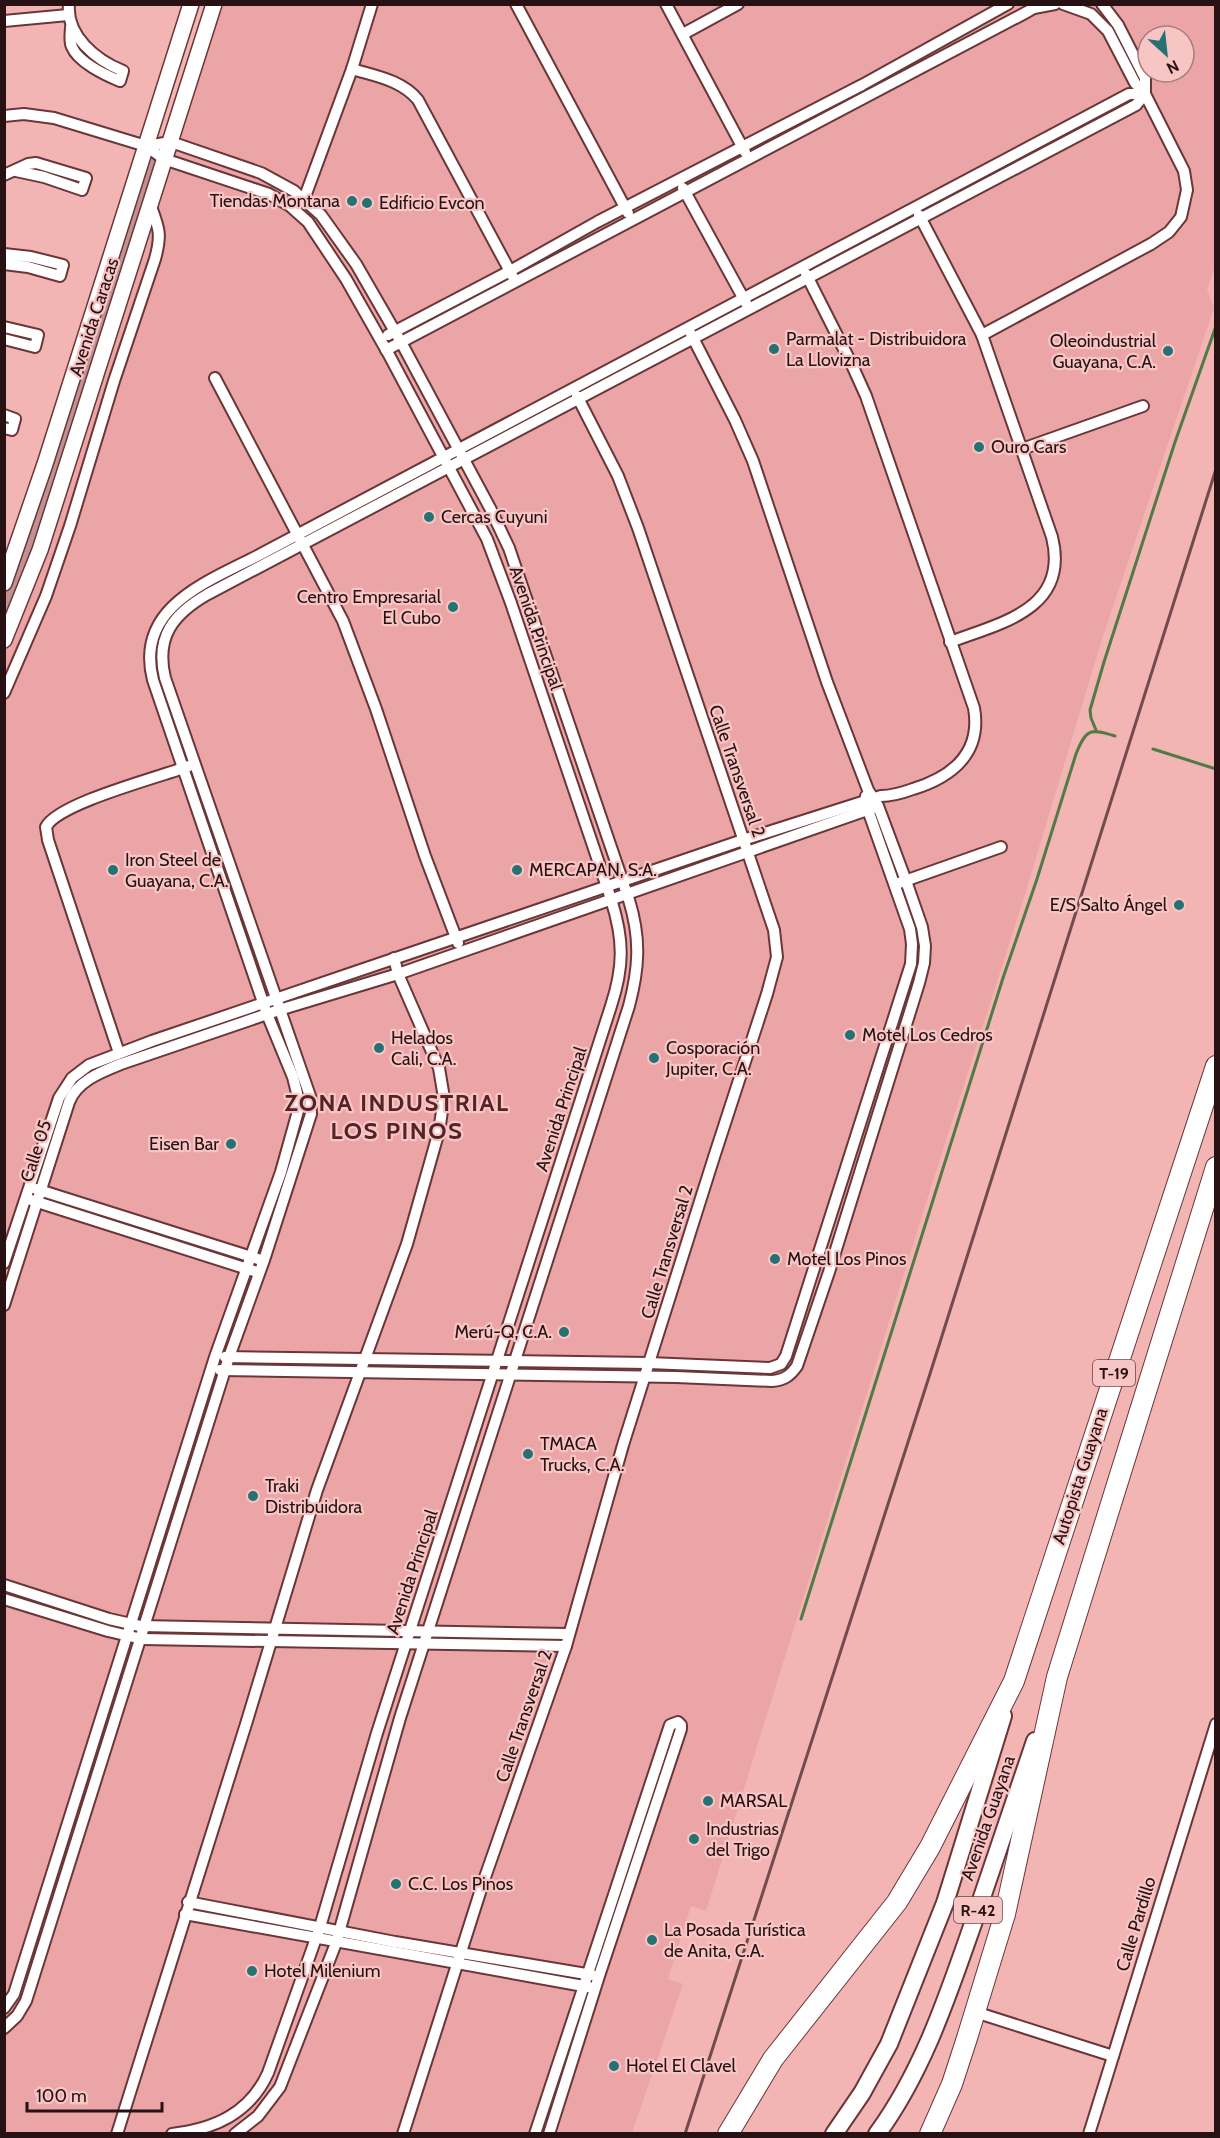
<svg xmlns="http://www.w3.org/2000/svg" width="1220" height="2138" viewBox="0 0 1220 2138" font-family="Cabin,sans-serif">
  <rect width="100%" height="100%" fill="#f3b4b4"/>
  <!-- built -->
  <path fill="#eca5a6" fill-rule="evenodd" d="M214 5H1215L1216 263 1207 289 1214 308 1102 639 1022 904 926 1203 706 1911 691 1906 668 1979 683 1984 632 2133 5 2134V641ZM1148 36H1184V72H1148Z"/>
  <!-- green -->
  <path fill="#c29292" d="M146 146 165 159 5 641V583Z"/>
  <g fill="none" stroke-linecap="round" stroke-linejoin="round">
    <!-- stream -->
    <g stroke="#517a44" stroke-width="3">
      <path d="M1096 730 1091 718 1090 710 1104 662 1175 442 1216 326"/>
      <path d="M1153 749 1216 769"/>
      <path d="M801 1619 1003 978 1037 879 1076 754C1086 729 1090 728 1115 736"/>
    </g>
    <defs>
      <g id="street">
        <path d="M69 4C66 36 96 60 123 71L120 81C105 75 78 62 72 47 69 42 71 32 71 27"/>
        <path d="M516 4 628 213"/>
        <path d="M666 4 745 152"/>
        <path d="M4 21 68 15"/>
        <path d="M683 34 738 4"/>
        <path d="M352 69C375 76 402 80 418 100L513 277"/>
        <path d="M4 116 24 114 54 118 146 146 164 159 269 194 290 206 308 222 346 279 388 353 487 539 511 603 611 899C624 940 624 966 611 1006L377 1733 320 1927 268 2073C250 2113 215 2129 172 2134"/>
        <path d="M146 146 171 142 261 173 294 191 321 215 356 264 401 342 490 508 509 548 629 900C641 939 639 968 629 1006L400 1718 336 1943 280 2087 258 2116 235 2134"/>
        <path d="M4 175 28 164 36 163 86 178 82 190 44 177 16 171"/>
        <path d="M683 188 746 303"/>
        <path d="M303 202 352 69 372 4"/>
        <path d="M919 215 982 335 1052 537C1070 609 1001 623 950 642"/>
        <path d="M4 254 31 257 63 265 60 276 28 267 4 264"/>
        <path d="M4 327 38 335 35 347 4 339"/>
        <path d="M388 335 510 271 597 222 862 85 1008 4"/>
        <path d="M982 335 1151 244 1169 232 1181 217 1187 190 1184 171 1145 94 1135 83 1108 31 1091 14 1063 4"/>
        <path d="M386 350 1025 13 1034 8 1055 4"/>
        <path d="M215 378 343 621 376 709 425 856 458 943"/>
        <path d="M4 415 15 419 12 430 4 428"/>
        <path d="M1022 449 1143 406"/>
        <path d="M4 693 46 596 70 526 114 381 155 259C162 234 159 228 150 204"/>
        <path d="M899 883 1001 847"/>
        <path d="M119 1053 48 840 46 827C58 803 160 777 189 766"/>
        <path d="M36 1189 258 1259"/>
        <path d="M31 1200 254 1271"/>
        <path d="M4 1263 59 1098 72 1078 89 1065 152 1041 346 975 743 840 881 796C893 796 902 793 913 789 952 777 982 753 974 708L866 396 852 365 806 274"/>
        <path d="M4 1305 69 1102C77 1081 101 1072 121 1064L279 1010 398 974 873 808"/>
        <path d="M225 1357 649 1363 770 1368 781 1364 786 1356 911 964 912 944 910 929 868 810 865 801 866 796"/>
        <path d="M220 1370 676 1377 772 1381C784 1380 790 1376 797 1366L829 1272 919 983 924 963 925 946 922 927 906 881 878 806 868 790 827 682 753 461 735 420 691 334"/>
        <path d="M4 1585 109 1619 140 1626 568 1634"/>
        <path d="M4 1599 108 1631 142 1639 566 1646"/>
        <path d="M188 1902 395 1942 592 1975"/>
        <path d="M185 1914 589 1987"/>
        <path d="M4 2008 14 1994 215 1357 281 1172 298 1111 297 1093 293 1077 267 1014 153 680C134 606 210 581 261 554L1129 94H1145"/>
        <path d="M975 2012 1113 2056"/>
        <path d="M4 2028 17 2016 26 2001 229 1357 264 1260 311 1114 310 1096 165 678C155 637 173 614 208 594L1136 105 1145 94V78L1118 25 1102 4"/>
        <path d="M117 2134 246 1724 317 1490 407 1244 439 1131 444 1098 439 1068 398 974 394 958"/>
        <path d="M403 2134 483 1883 566 1646 623 1445 714 1157 767 994 777 957 774 930 638 528 618 476 577 396"/>
        <path d="M535 2134 670 1725 678 1722 681 1725V1729L599 1976 549 2134"/>
        <path d="M1089 2134 1216 1724"/>
      </g>
      <g id="secondary">
        <path d="M4 583 45 464 191 4"/>
        <path d="M4 640 40 550 214 4"/>
      </g>
      <g id="primary">
        <path d="M834 2134 862 2093 889 2044 945 1903 1003 1716"/>
        <path d="M877 2134C924 2070 949 1992 975 1918 995 1859 1015 1800 1035 1741"/>
      </g>
      <g id="highway">
        <path d="M728 2134 773 2059 897 1902 930 1847 1014 1681 1216 1066"/>
        <path d="M930 2134 952 2084 967 2038 1005 1914 1057 1677 1216 1167"/>
      </g>
    </defs>
    <!-- street casing -->
    <use href="#street" stroke="#6a3638" stroke-width="14"/>
    <!-- secondary casing -->
    <use href="#secondary" stroke="#6a3638" stroke-width="18"/>
    <!-- primary casing -->
    <use href="#primary" stroke="#6a3638" stroke-width="20"/>
    <!-- highway casing -->
    <use href="#highway" stroke="#6a3638" stroke-width="22"/>
    <!-- street -->
    <use href="#street" stroke="#fff" stroke-width="10"/>
    <!-- secondary -->
    <use href="#secondary" stroke="#fff" stroke-width="15"/>
    <!-- primary -->
    <use href="#primary" stroke="#fff" stroke-width="16"/>
    <!-- highway -->
    <use href="#highway" stroke="#fff" stroke-width="20"/>
    <!-- rail -->
    <path stroke="#714c4d" stroke-width="3" d="M685 2134 929 1377 1216 469"/>
  </g>
  <!-- markers -->
  <g fill="#267173" stroke="#f8c5c5" stroke-width="2">
    <circle cx="352" cy="201" r="6"/>
    <circle cx="367" cy="203" r="6"/>
    <circle cx="774" cy="349" r="6"/>
    <circle cx="1168" cy="351" r="6"/>
    <circle cx="979" cy="447" r="6"/>
    <circle cx="429" cy="517" r="6"/>
    <circle cx="453" cy="607" r="6"/>
    <circle cx="113" cy="870" r="6"/>
    <circle cx="517" cy="870" r="6"/>
    <circle cx="1179" cy="905" r="6"/>
    <circle cx="850" cy="1035" r="6"/>
    <circle cx="379" cy="1048" r="6"/>
    <circle cx="654" cy="1058" r="6"/>
    <circle cx="231" cy="1144" r="6"/>
    <circle cx="775" cy="1259" r="6"/>
    <circle cx="564" cy="1332" r="6"/>
    <circle cx="528" cy="1454" r="6"/>
    <circle cx="253" cy="1496" r="6"/>
    <circle cx="708" cy="1801" r="6"/>
    <circle cx="694" cy="1839" r="6"/>
    <circle cx="396" cy="1884" r="6"/>
    <circle cx="652" cy="1940" r="6"/>
    <circle cx="252" cy="1971" r="6"/>
    <circle cx="614" cy="2066" r="6"/>
  </g>
  <g text-anchor="middle" stroke-width="4.5" stroke-linejoin="round" paint-order="stroke">
    <!-- shield labels -->
    <g fill="#f8c5c5" stroke="#664748" stroke-width="1.5">
      <rect x="1093" y="1360" width="42" height="26" rx="4.5"/>
      <rect x="954" y="1897" width="48" height="26" rx="4.5"/>
    </g>
    <g font-size="16" font-weight="bold" fill="#271112">
      <text x="1114" y="1379">T-19</text>
      <text x="978" y="1916">R-42</text>
    </g>
    <!-- poi labels -->
    <g font-size="18" fill="#271112" stroke="#f8c5c5" text-anchor="start">
      <text x="340" y="207" text-anchor="end">Tiendas Montana</text>
      <text x="379" y="209">Edificio Evcon</text>
      <text x="786" y="345">Parmalat - Distribuidora<tspan x="786" dy="21">La Llovizna</tspan></text>
      <text x="1156" y="347" text-anchor="end">Oleoindustrial<tspan x="1156" dy="21">Guayana, C.A.</tspan></text>
      <text x="991" y="453">Ouro Cars</text>
      <text x="441" y="523">Cercas Cuyuni</text>
      <text x="441" y="603" text-anchor="end">Centro Empresarial<tspan x="441" dy="21">El Cubo</tspan></text>
      <text x="125" y="866">Iron Steel de<tspan x="125" dy="21">Guayana, C.A.</tspan></text>
      <text x="529" y="876">MERCAPAN, S.A.</text>
      <text x="1167" y="911" text-anchor="end">E/S Salto Ángel</text>
      <text x="862" y="1041">Motel Los Cedros</text>
      <text x="391" y="1044">Helados<tspan x="391" dy="21">Cali, C.A.</tspan></text>
      <text x="666" y="1054">Cosporación<tspan x="666" dy="21">Jupiter, C.A.</tspan></text>
      <text x="219" y="1150" text-anchor="end">Eisen Bar</text>
      <text x="787" y="1265">Motel Los Pinos</text>
      <text x="552" y="1338" text-anchor="end">Merú-Q, C.A.</text>
      <text x="540" y="1450">TMACA<tspan x="540" dy="21">Trucks, C.A.</tspan></text>
      <text x="265" y="1492">Traki<tspan x="265" dy="21">Distribuidora</tspan></text>
      <text x="720" y="1807">MARSAL</text>
      <text x="706" y="1835">Industrias<tspan x="706" dy="21">del Trigo</tspan></text>
      <text x="408" y="1890">C.C. Los Pinos</text>
      <text x="664" y="1936">La Posada Turística<tspan x="664" dy="21">de Anita, C.A.</tspan></text>
      <text x="264" y="1977">Hotel Milenium</text>
      <text x="626" y="2072">Hotel El Clavel</text>
    </g>
    <!-- street labels -->
    <g font-size="18" fill="#271112" stroke="#f8c5c5">
      <text transform="translate(94 317) rotate(-72)" y="6">Avenida Caracas</text>
      <text transform="translate(536 628) rotate(71)" y="6">Avenida Principal</text>
      <text transform="translate(737 771) rotate(71)" y="6">Calle Transversal 2</text>
      <text transform="translate(561 1109) rotate(-72)" y="6">Avenida Principal</text>
      <text transform="translate(36 1151) rotate(-72)" y="6">Calle 05</text>
      <text transform="translate(667 1252) rotate(-73)" y="6">Calle Transversal 2</text>
      <text transform="translate(1080 1476) rotate(-72)" y="6">Autopista Guayana</text>
      <text transform="translate(412 1572) rotate(-72)" y="6">Avenida Principal</text>
      <text transform="translate(524 1716) rotate(-71)" y="6">Calle Transversal 2</text>
      <text transform="translate(988 1818) rotate(-71)" y="6">Avenida Guayana</text>
      <text transform="translate(1136 1924) rotate(-73)" y="6">Calle Pardillo</text>
    </g>
    <!-- district labels -->
    <g font-size="24" font-weight="bold" letter-spacing="1.5" fill="#542326" stroke="#f8c5c5">
      <text x="397" y="1111">ZONA INDUSTRIAL<tspan x="397" dy="28">LOS PINOS</tspan></text>
    </g>
  </g>
  <!-- border -->
  <rect width="1220" height="2138" fill="none" stroke="#271112" stroke-width="12"/>
  <!-- north arrow -->
  <g transform="translate(1166 54) rotate(153)"><circle r="28" fill="#f8c5c5" stroke="#a47d7d" stroke-width="1.5"/>
  <path d="M0-4.5L10 22L0 15L-10 22Z" fill="#267173"/>
  <text y="-9" font-size="16" font-weight="bold" text-anchor="middle" fill="#271112">N</text>
  </g>
  <!-- scale -->
  <path d="M27 2102v9h135v-9" fill="none" stroke="#271112" stroke-width="3"/>
  <text x="36" y="2102" font-size="18" fill="#271112" stroke="#f8c5c5" stroke-width="4.5" paint-order="stroke">100 m</text>
</svg>
